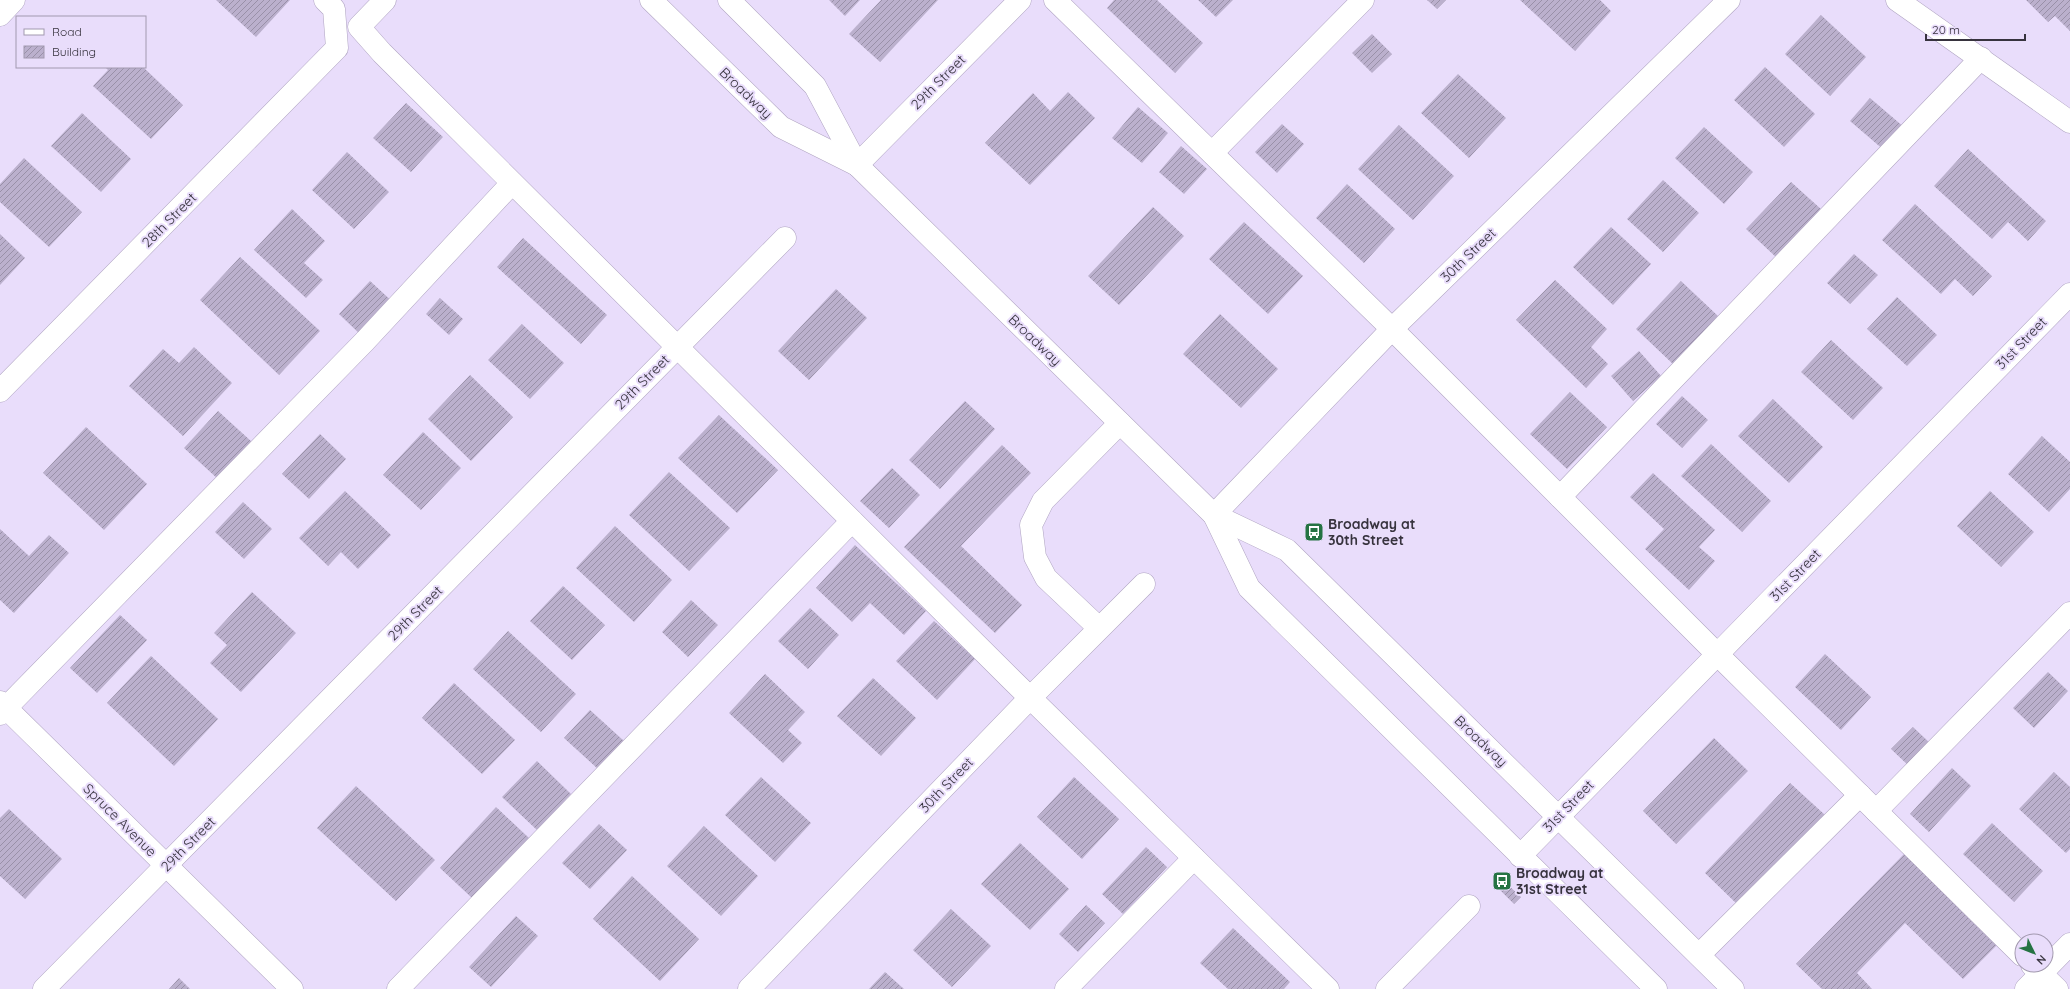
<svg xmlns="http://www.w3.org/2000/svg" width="2070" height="989" viewBox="0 0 2070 989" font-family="Quicksand,sans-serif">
  <defs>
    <pattern id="building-hatch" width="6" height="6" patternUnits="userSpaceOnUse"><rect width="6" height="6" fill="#bbb0cd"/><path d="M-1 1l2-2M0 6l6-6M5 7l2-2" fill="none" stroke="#9990a8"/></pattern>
  </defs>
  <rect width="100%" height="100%" fill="#e9ddfb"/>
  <!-- building -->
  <g fill="url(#building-hatch)">
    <path d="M216 0H290L256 37Z"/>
    <path d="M829 0H860L845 16Z"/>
    <path d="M881 0H938L880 62 849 34Z"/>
    <path d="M1114 0H1157L1203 43 1175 73 1107 8Z"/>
    <path d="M1198 0H1233L1216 17Z"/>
    <path d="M1427 0H1446L1437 9Z"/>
    <path d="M1520 0H1600L1611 11 1575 51Z"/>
    <path d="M2026 0H2070V31L2055 16 2048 22Z"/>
    <path d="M1821 15 1866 57 1830 96 1785 54Z"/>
    <path d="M1372 34 1392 54 1372 73 1352 53Z"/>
    <path d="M105 67H143L183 105 151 139 93 86 108 70Z"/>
    <path d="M1765 67 1815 114 1784 147 1734 100Z"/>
    <path d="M1458 74 1506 118 1469 158 1421 113Z"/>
    <path d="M1068 92 1095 118 1030 185 985 143 1033 93 1050 111Z"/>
    <path d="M1870 98 1905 128 1885 151 1850 121Z"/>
    <path d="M406 103 443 137 411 172 373 138Z"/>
    <path d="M1138 107 1168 133 1142 163 1112 138Z"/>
    <path d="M82 113 131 159 101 192 51 146Z"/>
    <path d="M1282 124 1304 144 1277 173 1255 152Z"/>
    <path d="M1399 125 1454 176 1413 220 1358 169Z"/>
    <path d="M1704 127 1753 172 1724 204 1675 158Z"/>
    <path d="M1181 146 1207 169 1184 194 1159 172Z"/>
    <path d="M1968 149 2046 221 2028 241 2008 222 1992 239 1934 186Z"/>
    <path d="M347 152 389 192 354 229 312 190Z"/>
    <path d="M24 158 82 212 49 247 0 202V184Z"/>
    <path d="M1663 180 1699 213 1663 252 1627 219Z"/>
    <path d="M1791 182 1822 210 1777 258 1746 229Z"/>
    <path d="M1347 184 1395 229 1364 263 1316 218Z"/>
    <path d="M1915 204 1992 276 1973 296 1955 279 1941 294 1882 240Z"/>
    <path d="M1153 207 1184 236 1119 305 1088 276Z"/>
    <path d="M292 209 325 241 304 263 323 280 306 298 254 250Z"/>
    <path d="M1244 222 1303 276 1268 314 1209 259Z"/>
    <path d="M1611 227 1651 264 1613 305 1573 267Z"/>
    <path d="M0 234 25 258 0 285Z"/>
    <path d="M523 238 607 315 581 344 497 267Z"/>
    <path d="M1854 254 1878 275 1850 304 1827 283Z"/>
    <path d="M240 257 320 331 279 375 200 300Z"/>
    <path d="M1555 280 1607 329 1591 347 1608 364 1586 388 1516 320Z"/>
    <path d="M370 281 395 304 364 338 339 314Z"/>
    <path d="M1681 281 1718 316 1673 364 1636 329Z"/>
    <path d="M836 289 867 318 809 380 778 351Z"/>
    <path d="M1897 297 1937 335 1907 366 1867 329Z"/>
    <path d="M440 298 463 319 449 335 426 314Z"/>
    <path d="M1220 314 1278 369 1241 408 1183 354Z"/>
    <path d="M522 324 564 363 530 399 488 360Z"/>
    <path d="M1831 340 1883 388 1853 420 1801 372Z"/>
    <path d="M194 347 232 383 183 436 129 386 163 349 179 363Z"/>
    <path d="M1639 351 1661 376 1633 401 1611 376Z"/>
    <path d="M470 375 513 417 471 461 428 419Z"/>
    <path d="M1570 392 1607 427 1567 469 1530 434Z"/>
    <path d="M1682 396 1708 420 1682 448 1656 424Z"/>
    <path d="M1773 399 1823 447 1789 483 1738 436Z"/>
    <path d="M965 401 995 429 940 489 909 460Z"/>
    <path d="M218 411 252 442 218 479 184 448Z"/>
    <path d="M719 415 778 470 737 513 678 458Z"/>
    <path d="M86 427 147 484 104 530 43 473Z"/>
    <path d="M423 432 461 468 421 510 383 475Z"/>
    <path d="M320 434 346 459 309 499 282 474Z"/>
    <path d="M2042 436 2070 462V489L2049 512 2008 474Z"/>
    <path d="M1711 444 1771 501 1742 532 1681 476Z"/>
    <path d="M1002 445 1031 473 961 546 1022 605 995 633 904 547Z"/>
    <path d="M892 468 920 495 889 528 860 501Z"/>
    <path d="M669 472 730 528 689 571 629 515Z"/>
    <path d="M1653 473 1715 530 1699 547 1715 561 1689 590 1645 549 1664 529 1630 497Z"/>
    <path d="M345 491 391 535 358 569 341 552 328 566 299 538Z"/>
    <path d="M1990 491 2034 532 2001 567 1957 526Z"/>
    <path d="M243 502 272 529 244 559 215 532Z"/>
    <path d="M615 526 672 580 634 622 576 568Z"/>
    <path d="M0 529 29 556 49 535 69 553 14 613 0 600Z"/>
    <path d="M855 545 926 611 904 635 870 603 852 622 816 588Z"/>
    <path d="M563 586 605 625 572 660 530 621Z"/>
    <path d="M252 592 296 633 241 692 210 663 227 645 214 633Z"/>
    <path d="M691 600 718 625 688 657 662 632Z"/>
    <path d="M810 608 839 635 808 669 778 641Z"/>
    <path d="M120 615 147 640 97 693 70 668Z"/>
    <path d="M934 621 975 659 937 700 896 661Z"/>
    <path d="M508 631 576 694 541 732 473 669Z"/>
    <path d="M1825 654 1871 697 1841 730 1795 687Z"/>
    <path d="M151 656 218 719 174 766 107 703Z"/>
    <path d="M2048 672 2068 691 2034 728 2013 708Z"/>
    <path d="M765 674 805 712 788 730 802 743 783 763 729 713Z"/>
    <path d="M873 678 916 718 881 756 837 716Z"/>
    <path d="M454 683 515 740 482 774 422 718Z"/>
    <path d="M590 710 624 741 598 769 564 738Z"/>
    <path d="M1913 727 1932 745 1910 767 1891 749Z"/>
    <path d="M1714 738 1748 771 1676 844 1643 811Z"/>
    <path d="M537 761 571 794 537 830 502 797Z"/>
    <path d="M1952 768 1971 786 1929 832 1910 814Z"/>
    <path d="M2054 772 2070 787V849L2066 853 2019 809Z"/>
    <path d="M761 777 811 823 775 862 725 815Z"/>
    <path d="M1074 777 1119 819 1082 859 1037 817Z"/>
    <path d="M1790 783 1825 815 1739 906 1705 873Z"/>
    <path d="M356 786 435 860 396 901 317 828Z"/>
    <path d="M496 807 529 838 472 898 440 868Z"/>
    <path d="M9 809 62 859 25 899 0 876V818Z"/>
    <path d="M1992 823 2043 871 2014 902 1963 854Z"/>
    <path d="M599 824 627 850 590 889 562 863Z"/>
    <path d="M704 826 758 876 721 916 667 866Z"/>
    <path d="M1020 843 1069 889 1030 930 981 884Z"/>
    <path d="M1146 847 1167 867 1123 914 1102 894Z"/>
    <path d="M1905 853 1998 944 1963 979 1905 923 1857 973 1872 989H1822L1796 964Z"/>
    <path d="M632 876 699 939 660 981 593 919Z"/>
    <path d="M1506 883 1521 897 1514 904 1499 889Z"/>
    <path d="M1086 905 1105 923 1078 952 1059 934Z"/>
    <path d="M951 909 991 946 952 987 913 950Z"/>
    <path d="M516 916 538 936 491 987 469 967Z"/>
    <path d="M1233 928 1290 982 1284 989H1228L1200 963Z"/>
    <path d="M885 972 904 989H869Z"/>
    <path d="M179 978 190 989H169Z"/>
  </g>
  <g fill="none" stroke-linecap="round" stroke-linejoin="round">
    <defs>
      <g id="minor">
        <path d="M385 0 359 27 382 53 1013 681 1328 989"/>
        <path d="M1055 0 1392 329 1717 654 2022 955"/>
        <path d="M1897 0 2070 122"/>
        <path d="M0 15 14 0"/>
        <path d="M1212 153 1363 0"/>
        <path d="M857 165 1020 0"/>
        <path d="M0 391 337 48 334 9 325 0"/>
        <path d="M1560 497 1981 58"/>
        <path d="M1214 515 1392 329 1729 0"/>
        <path d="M1099 628 1046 578 1035 557 1031 525 1043 501 1120 423"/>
        <path d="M0 702 292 989"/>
        <path d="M0 714 365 341 512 183"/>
        <path d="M1876 811 2070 613"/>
        <path d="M1520 856 2070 294"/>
        <path d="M1699 955 1860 795"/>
        <path d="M2032 965 2057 989"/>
        <path d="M44 989 785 238"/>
        <path d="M398 989 852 521"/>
        <path d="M749 989 1030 698 1144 584"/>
        <path d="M1066 989 1194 858"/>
        <path d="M1387 989 1469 906"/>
        <path d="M2026 989 2070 944"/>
      </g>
      <g id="major">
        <path d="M651 0 781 127 857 165"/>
        <path d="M729 0 815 86 857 165 1214 515 1287 550 1733 989"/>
        <path d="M1214 515 1249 588 1656 989"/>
      </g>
    </defs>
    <!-- minor casing -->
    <use href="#minor" stroke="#b0a5c2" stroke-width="23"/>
    <!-- major casing -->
    <use href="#major" stroke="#b0a5c2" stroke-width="23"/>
    <!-- minor -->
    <use href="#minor" stroke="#fff" stroke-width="22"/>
    <!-- major -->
    <use href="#major" stroke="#fff" stroke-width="22"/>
  </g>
  <!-- icons -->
  <defs>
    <symbol id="bus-square" viewBox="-11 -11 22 22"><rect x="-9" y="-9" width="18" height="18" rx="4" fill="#257343" stroke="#e9ddfb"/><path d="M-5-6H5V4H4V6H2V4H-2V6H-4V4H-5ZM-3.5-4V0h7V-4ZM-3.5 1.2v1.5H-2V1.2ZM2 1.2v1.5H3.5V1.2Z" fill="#fff"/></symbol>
  </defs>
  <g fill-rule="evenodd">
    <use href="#bus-square" x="1303" y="521" width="22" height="22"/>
    <use href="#bus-square" x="1491" y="870" width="22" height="22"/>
  </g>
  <g text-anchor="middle" stroke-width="4" stroke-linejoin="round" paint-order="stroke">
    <!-- street labels -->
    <g font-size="14" fill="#37333e" stroke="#e9ddfb">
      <text transform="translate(938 82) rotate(-45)" y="5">29th Street</text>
      <text transform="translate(746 93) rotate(44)" y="5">Broadway</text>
      <text transform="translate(169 220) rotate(-45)" y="5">28th Street</text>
      <text transform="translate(1468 255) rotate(-44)" y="5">30th Street</text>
      <text transform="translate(1035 340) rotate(44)" y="5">Broadway</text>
      <text transform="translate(2021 343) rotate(-46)" y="5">31st Street</text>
      <text transform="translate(642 382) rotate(-45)" y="5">29th Street</text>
      <text transform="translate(1795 575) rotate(-46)" y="5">31st Street</text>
      <text transform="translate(415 613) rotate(-45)" y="5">29th Street</text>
      <text transform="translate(1481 741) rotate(44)" y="5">Broadway</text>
      <text transform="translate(946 785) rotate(-46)" y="5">30th Street</text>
      <text transform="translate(1568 806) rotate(-46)" y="5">31st Street</text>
      <text transform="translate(120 820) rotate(45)" y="5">Spruce Avenue</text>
      <text transform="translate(188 844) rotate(-45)" y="5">29th Street</text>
    </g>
    <!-- poi labels -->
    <g font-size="14" font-weight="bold" fill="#37333e" stroke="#e9ddfb" text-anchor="start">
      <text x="1328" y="529">Broadway at<tspan x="1328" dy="16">30th Street</tspan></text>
      <text x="1516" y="878">Broadway at<tspan x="1516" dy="16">31st Street</tspan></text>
    </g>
  </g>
  <!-- legend -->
  <rect x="16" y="16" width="130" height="52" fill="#e9ddfb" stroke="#a299af"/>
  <rect x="24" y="29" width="20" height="6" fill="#ffffff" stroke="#a299af"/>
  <text x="52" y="36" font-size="12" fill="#37333e">Road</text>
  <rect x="24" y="46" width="20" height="12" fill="url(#building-hatch)" stroke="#a299af"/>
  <text x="52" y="56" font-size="12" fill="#37333e">Building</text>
  <!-- north arrow -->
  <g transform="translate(2034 953) rotate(133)"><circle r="19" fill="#e9ddfb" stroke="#a299af"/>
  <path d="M0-3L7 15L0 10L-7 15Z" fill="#257343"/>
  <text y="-6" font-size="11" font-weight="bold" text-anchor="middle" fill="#37333e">N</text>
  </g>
  <!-- scale -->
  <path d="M1926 34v6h99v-6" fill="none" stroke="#37333e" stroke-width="2"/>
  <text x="1932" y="34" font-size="12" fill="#37333e" stroke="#e9ddfb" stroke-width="3" paint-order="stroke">20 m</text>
</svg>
